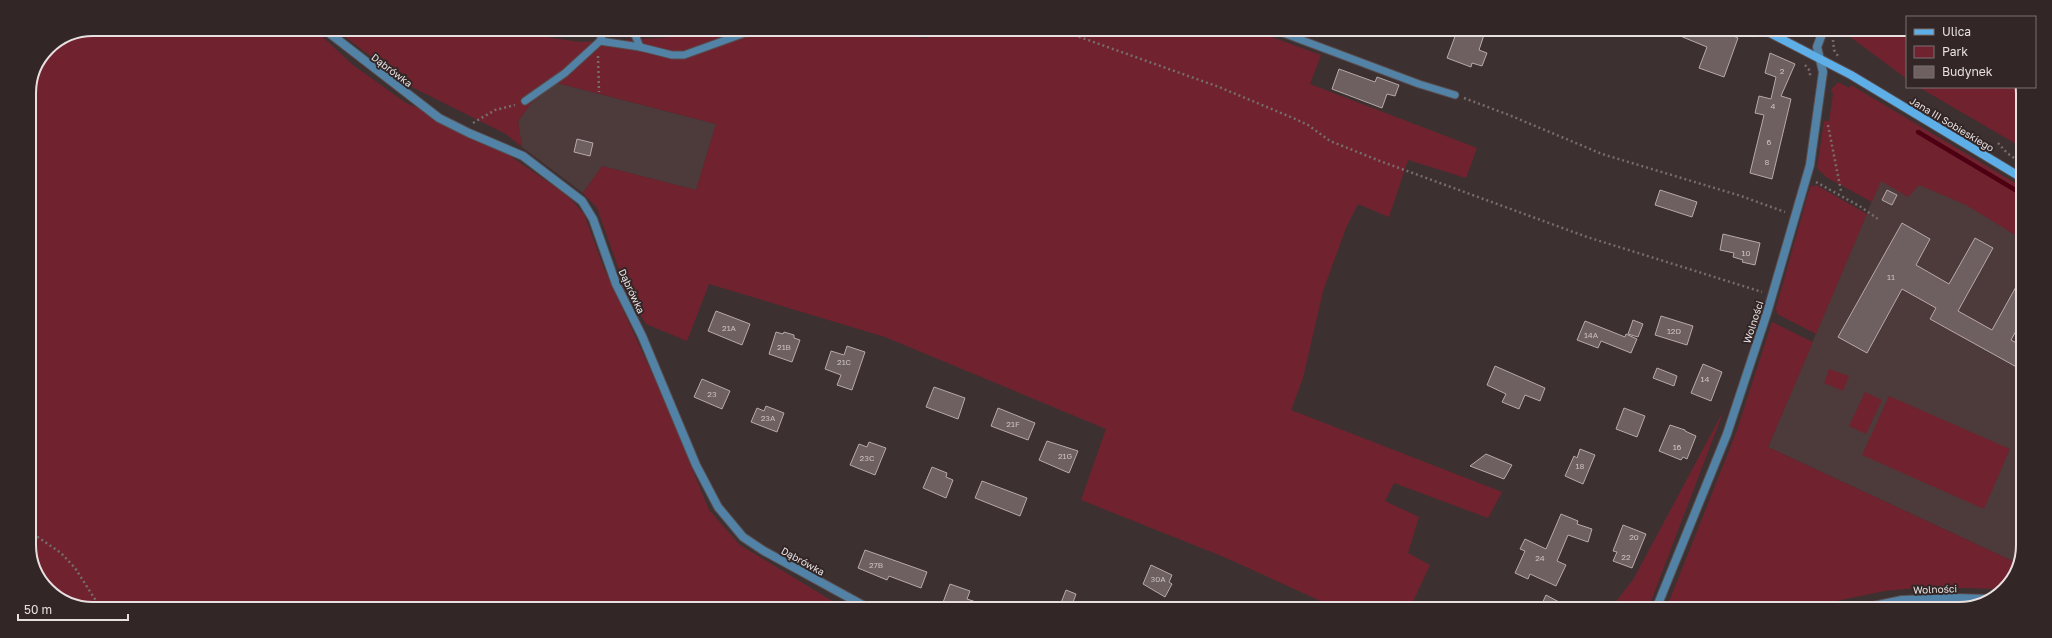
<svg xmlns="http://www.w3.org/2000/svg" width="2052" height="638" viewBox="0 0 2052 638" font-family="'Golos Text',sans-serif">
  <rect width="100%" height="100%" fill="#3d3031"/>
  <!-- built -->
  <g fill="#4d3a3b">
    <path d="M557 83 716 124 696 190 602 166 583 193 522 147 518 121 533 101Z"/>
    <path d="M1902 130 2022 201 2021 562 2019 564 1768 447Z"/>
  </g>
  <!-- green -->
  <g fill="#70232e">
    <path d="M93 29H314L353 65 406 103 474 131 567 195 584 214 603 266 661 393 709 510 740 545 844 608 76 607 42 584 29 550V92L48 47Z"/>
    <path d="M335 29H492L580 42 662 38 735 30H859L924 38 955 33 962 30H1252L1321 55 1310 84 1477 148 1466 178 1408 160 1389 217 1358 204 1346 228 1323 291 1303 378 1291 410 1502 492 1488 518 1394 483 1385 501 1419 517 1408 553 1430 565 1410 608H1336L1224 557 1081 500 1106 429 885 337 709 284 687 341 646 324 628 295 597 208 583 193 602 166 696 190 716 124 557 83 533 101 518 121 522 147 506 134 408 85Z"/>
    <path d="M1851 31H1907V79L1849 36Z"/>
    <path d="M1837 83H1840L1849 88 1851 85 2022 187V239L1966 205 1919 185 1908 197 1881 181 1872 202 1826 177 1817 168 1824 121H1829L1833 94 1831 90Z"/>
    <path d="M1918 87H2022L2023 148 1920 88Z"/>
    <path d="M1816 185 1867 214 1816 334 1781 316 1777 314 1776 308 1810 187Z"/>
    <path d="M1772 322 1813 342 1768 447 2019 564 2002 589 1926 587 1885 591 1797 609H1666L1736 433Z"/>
    <path d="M1829 369 1849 376 1843 391 1824 383Z"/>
    <path d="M1865 392 1882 400 1866 434 1849 426Z"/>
    <path d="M1889 396 2010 449 1984 509 1862 455Z"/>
    <path d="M1724 410 1648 609H1610L1633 580Z"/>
    <path d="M1301 602 1316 608H1273Z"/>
    <path d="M1183 604 1226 608H1182Z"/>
  </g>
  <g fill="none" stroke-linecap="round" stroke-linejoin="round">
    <!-- stream -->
    <path stroke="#4c0012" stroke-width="4.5" d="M1918 132 2022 194"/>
  </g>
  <!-- building -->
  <g fill="#6e6060" stroke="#b9a9a9">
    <path d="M1457 31H1480L1479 33 1484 35 1479 50 1487 53 1482 66 1472 63 1471 67 1447 58Z"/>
    <path d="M1668 31H1722L1738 38 1724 77 1699 68 1707 47Z"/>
    <path d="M1770 53 1795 64 1781 96 1791 99 1772 179 1750 173 1764 115 1755 113 1759 96 1771 99 1776 77 1765 73Z"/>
    <path d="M1339 69 1375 82 1377 77 1399 85 1395 96 1387 94 1382 108 1332 89Z"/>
    <path d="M577 139 593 143 590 156 574 152Z"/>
    <path d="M1660 190 1697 202 1692 217 1655 205Z"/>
    <path d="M1887 190 1897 195 1892 205 1882 200Z"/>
    <path d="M1902 223 1930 239 1916 265 1949 284 1975 238 1993 248 1958 311 1992 330 2022 276V320L2011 340 2022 346V370L1930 319 1936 308 1902 289 1867 353 1838 337Z"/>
    <path d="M1723 234 1760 243 1755 265 1742 262 1743 260 1733 257 1734 253 1720 250Z"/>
    <path d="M716 311 750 324 742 345 708 331Z"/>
    <path d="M1661 316 1693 326 1687 345 1655 335Z"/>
    <path d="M1633 320 1643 324 1638 337 1628 334Z"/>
    <path d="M1585 321 1625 337 1626 334 1637 339 1631 353 1601 341 1598 348 1577 340Z"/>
    <path d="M776 332 783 334 784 332 794 335V338L800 340 792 362 769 354Z"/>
    <path d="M847 346 865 352 852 390 837 385 841 375 825 369 831 351 844 355Z"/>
    <path d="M1703 364 1722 372 1711 401 1691 393Z"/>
    <path d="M1495 366 1545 388 1540 401 1525 395 1519 409 1502 402 1506 394 1487 385Z"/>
    <path d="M1657 368 1677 376 1674 386 1653 378Z"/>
    <path d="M702 379 730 391 722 409 694 397Z"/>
    <path d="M934 387 965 398 958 419 926 407Z"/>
    <path d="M766 406 784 413 777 432 751 422 757 408 764 411Z"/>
    <path d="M998 408 1035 423 1028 440 991 426Z"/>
    <path d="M1624 408 1645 416 1637 437 1616 429Z"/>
    <path d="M1670 425 1685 430V431L1696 436 1687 459 1683 457 1681 460 1659 451Z"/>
    <path d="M1047 441 1078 451 1069 473 1039 460Z"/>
    <path d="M869 442 886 448 875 475 850 465 859 444 867 447Z"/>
    <path d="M1580 449 1595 455 1583 484 1565 476 1574 456 1577 458Z"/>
    <path d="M1486 454 1512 465 1504 479 1470 466Z"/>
    <path d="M932 467 947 473 946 477 953 480 946 498 923 488Z"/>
    <path d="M982 481 1027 498 1020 516 975 498Z"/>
    <path d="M1561 514 1578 521 1577 524 1592 529 1588 542 1568 535 1557 561 1566 565 1556 586 1530 574 1528 579 1515 573 1525 551 1520 549 1525 539 1546 549Z"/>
    <path d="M1623 525 1646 534 1632 568 1613 561 1617 552 1613 551Z"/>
    <path d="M865 550 927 572 921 588 889 576 887 580 858 568Z"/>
    <path d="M1151 565 1172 575 1169 582 1172 584 1165 597 1143 584Z"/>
    <path d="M950 584 970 591 967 599 988 606V608H950L942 605Z"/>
    <path d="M1066 590 1076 594 1071 608H1059Z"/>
    <path d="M1546 595 1572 609 1540 608Z"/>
  </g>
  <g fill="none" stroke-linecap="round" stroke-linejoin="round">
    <defs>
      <g id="lane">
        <path d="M633 30 640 47"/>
        <path d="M914 30H942"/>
        <path d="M1275 30 1419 84 1455 95"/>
        <path d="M600 41 640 47 672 55H684L745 33 769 30"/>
        <path d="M525 101 565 73 600 41 604 30"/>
      </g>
      <g id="street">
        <path d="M324 29 439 118 469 133 523 156 582 201 593 219 616 284 642 336 696 465 718 507 743 537 764 551 868 608"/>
        <path d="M1656 609 1727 434 1767 313 1810 165 1823 72 1817 47 1823 31"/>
        <path d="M1859 609 1902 600 1955 598 1989 599"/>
      </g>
      <path id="secondary" d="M1766 31 1851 75 2022 178"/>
    </defs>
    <!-- lane casing -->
    <use href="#lane" stroke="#584c4d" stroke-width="9"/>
    <!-- street casing -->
    <use href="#street" stroke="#584c4d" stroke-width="10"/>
    <!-- secondary casing -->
    <use href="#secondary" stroke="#584c4d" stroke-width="10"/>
    <!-- path -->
    <g stroke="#776c6c" stroke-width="2.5" stroke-dasharray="2 3" stroke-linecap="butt">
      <path d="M1060 30 1219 87 1293 118 1308 125 1330 141 1380 161 1587 237 1762 292"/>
      <path d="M1744 31 1756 37"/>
      <path d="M1833 40 1834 50 1838 56"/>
      <path d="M598 56 599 92"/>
      <path d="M1805 65 1810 71V76"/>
      <path d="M1464 98 1509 115 1602 154 1741 196 1785 212"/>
      <path d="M473 123 495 110 515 105"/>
      <path d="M1828 125 1841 191"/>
      <path d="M1998 143 2007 153 2020 162"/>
      <path d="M1816 182 1861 207 1878 219"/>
      <path d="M29 531 61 553 75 568 100 607"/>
    </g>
    <!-- lane -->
    <use href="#lane" stroke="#5283a6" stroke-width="7"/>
    <!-- street -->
    <use href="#street" stroke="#5283a6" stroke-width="8"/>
    <!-- secondary -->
    <use href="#secondary" stroke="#5eaee7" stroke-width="8"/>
  </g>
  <g text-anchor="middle" stroke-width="4" stroke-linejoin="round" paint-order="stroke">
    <!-- number labels -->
    <g font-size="8" fill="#cac0c0">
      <text x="1782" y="74">2</text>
      <text x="1773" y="109">4</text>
      <text x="1769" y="145">6</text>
      <text x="1767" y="165">8</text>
      <text x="1746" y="256">10</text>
      <text x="1891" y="280">11</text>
      <text x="729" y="331">21A</text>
      <text x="1674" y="334">12D</text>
      <text x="1591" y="338">14A</text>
      <text x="784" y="350">21B</text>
      <text x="844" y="365">21C</text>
      <text x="1705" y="382">14</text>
      <text x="712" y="397">23</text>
      <text x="768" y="421">23A</text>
      <text x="1013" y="427">21F</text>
      <text x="1677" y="450">16</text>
      <text x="1065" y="459">21G</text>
      <text x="867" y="461">23C</text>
      <text x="1580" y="469">18</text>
      <text x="1634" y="540">20</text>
      <text x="1626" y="560">22</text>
      <text x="1540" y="561">24</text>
      <text x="876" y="568">27B</text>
      <text x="1158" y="582">30A</text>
    </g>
    <!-- street labels -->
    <g font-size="10" fill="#e8e0e0" stroke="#322627">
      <text transform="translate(392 70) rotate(37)" y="4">Dąbrówka</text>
      <text transform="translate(1952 124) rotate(31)" y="4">Jana III Sobieskiego</text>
      <text transform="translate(632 291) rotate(65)" y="4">Dąbrówka</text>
      <text transform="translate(1753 322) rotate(-72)" y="4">Wolności</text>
      <text transform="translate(803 561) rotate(29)" y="4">Dąbrówka</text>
      <text transform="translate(1935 589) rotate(-2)" y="4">Wolności</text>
    </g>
  </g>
  <!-- crop -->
  <path d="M0 0H2052V638H0ZM93 36H1959A57 57 0 0 1 2016 93V545A57 57 0 0 1 1959 602H93A57 57 0 0 1 36 545V93A57 57 0 0 1 93 36Z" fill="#322627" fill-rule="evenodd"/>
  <path fill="none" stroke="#e8e0e0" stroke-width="2" d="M93 36H1959A57 57 0 0 1 2016 93V545A57 57 0 0 1 1959 602H93A57 57 0 0 1 36 545V93A57 57 0 0 1 93 36Z"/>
  <!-- legend -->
  <rect x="1906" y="16" width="130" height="72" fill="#322627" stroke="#7b7071"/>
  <rect x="1914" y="29" width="20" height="6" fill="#5eaee7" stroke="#7b7071"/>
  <text x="1942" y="36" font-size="12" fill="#e8e0e0">Ulica</text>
  <rect x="1914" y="46" width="20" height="12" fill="#70232e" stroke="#7b7071"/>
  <text x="1942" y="56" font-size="12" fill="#e8e0e0">Park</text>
  <rect x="1914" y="66" width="20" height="12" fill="#6e6060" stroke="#7b7071"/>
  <text x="1942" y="76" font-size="12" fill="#e8e0e0">Budynek</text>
  <!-- scale -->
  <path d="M18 614v6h110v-6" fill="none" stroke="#e8e0e0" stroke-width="2"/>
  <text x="24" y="614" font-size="12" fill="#e8e0e0" stroke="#322627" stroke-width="3" paint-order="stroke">50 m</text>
</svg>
